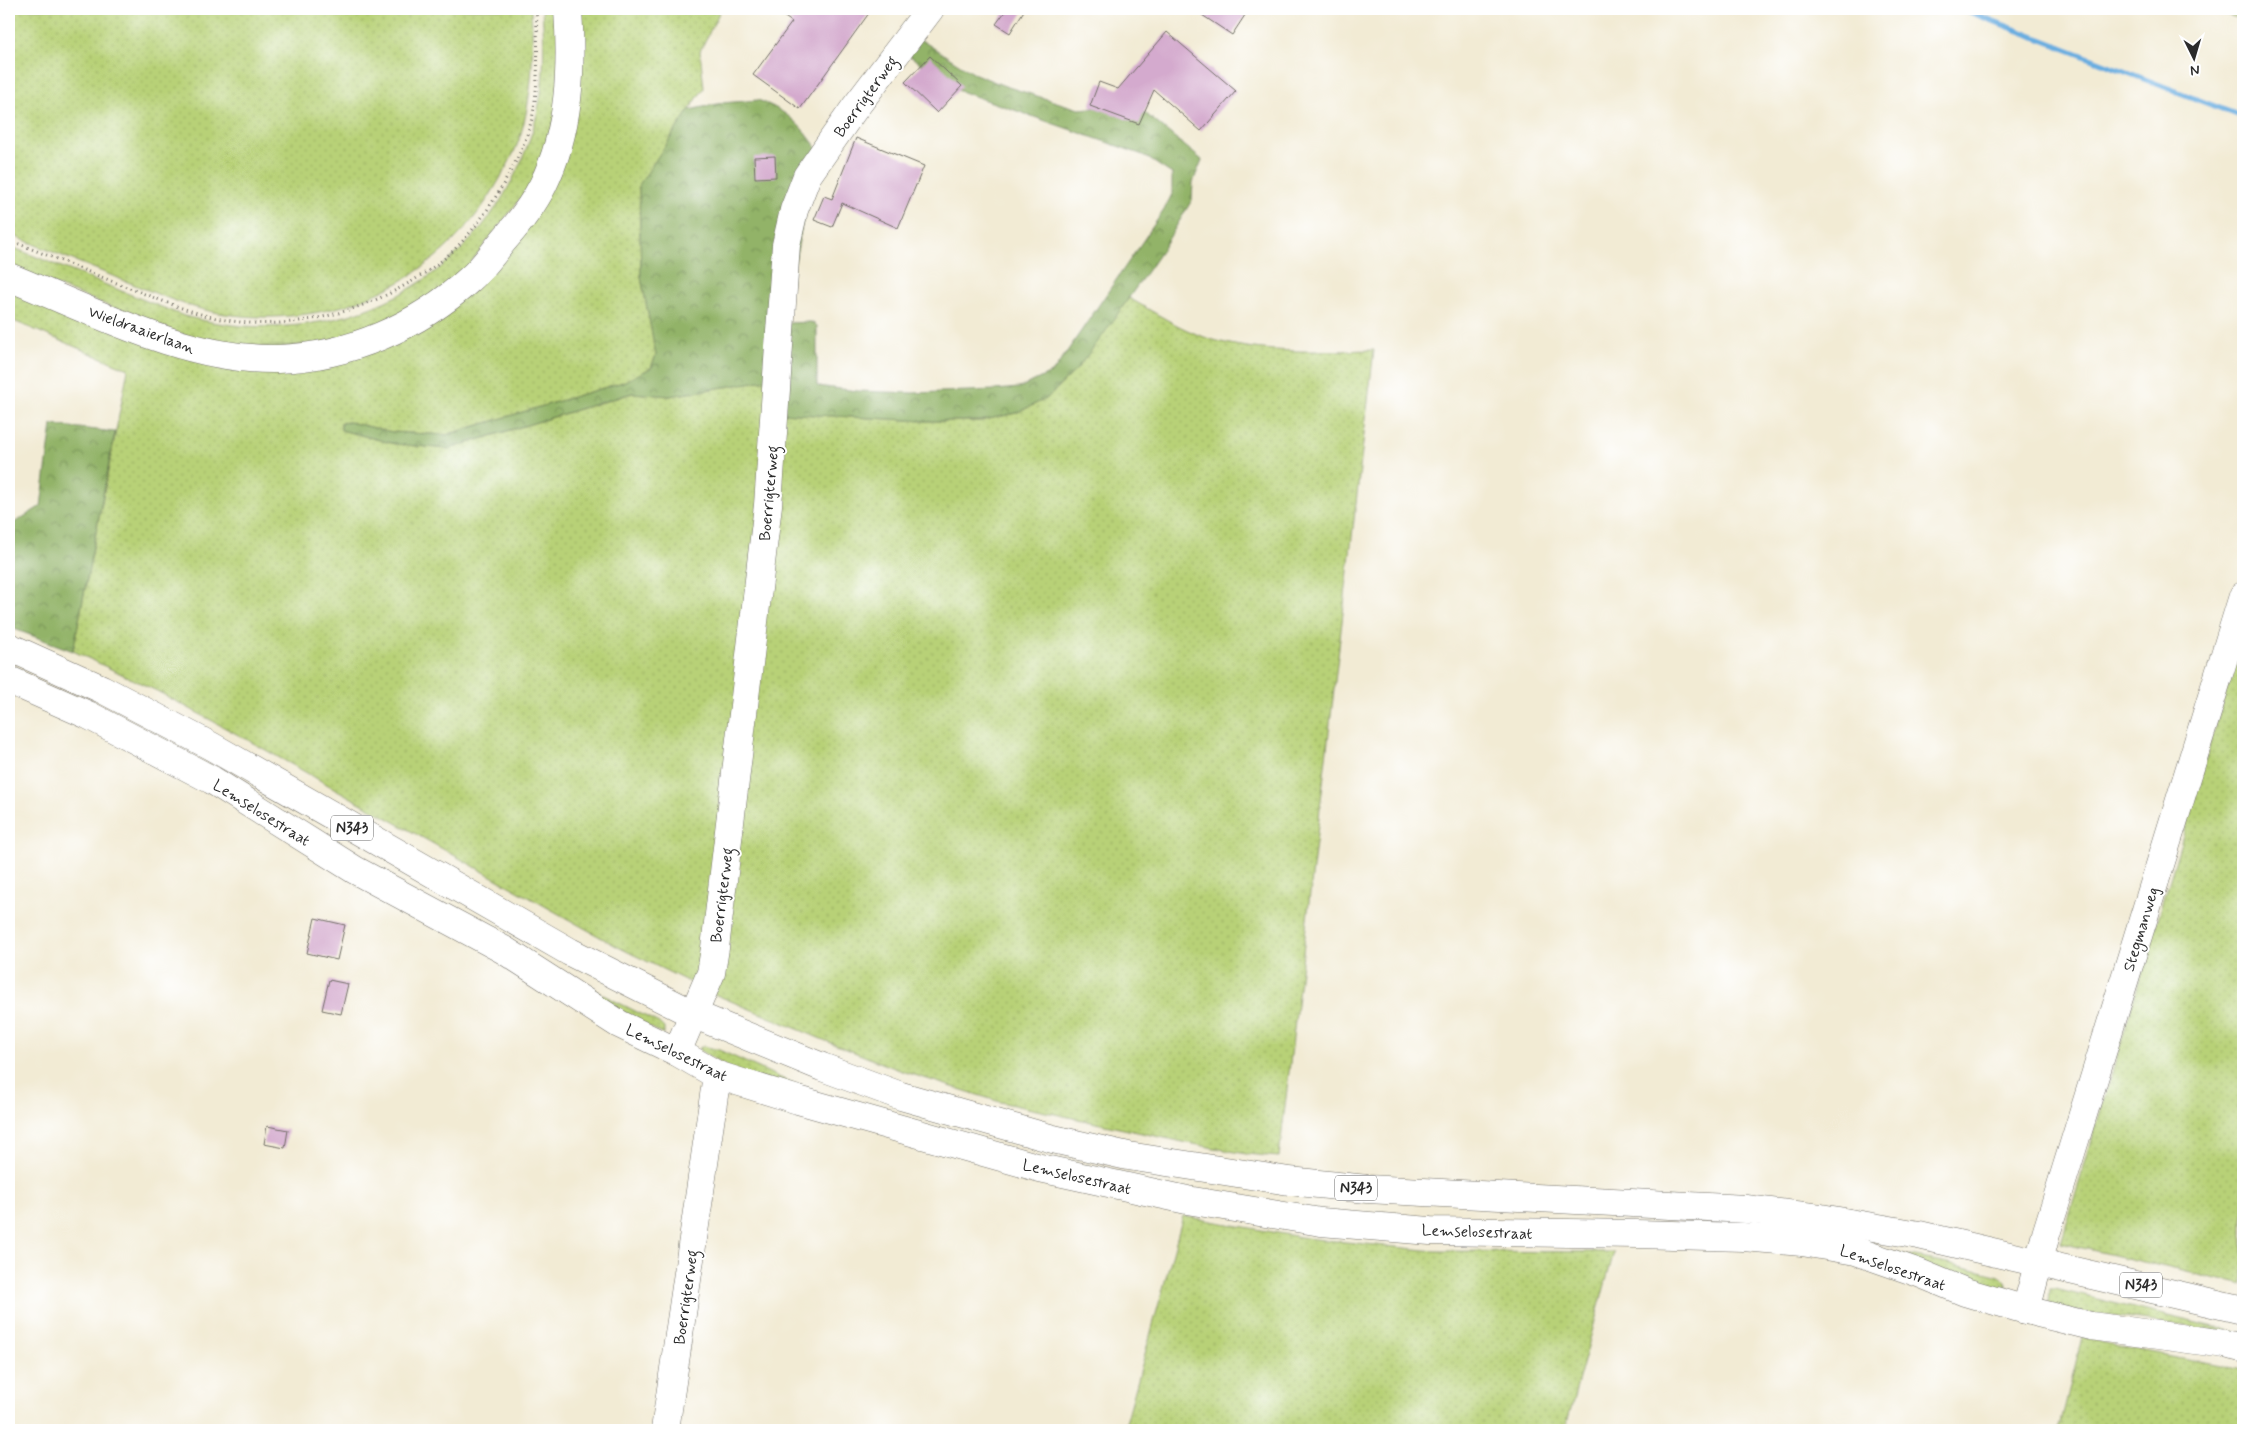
<svg xmlns="http://www.w3.org/2000/svg" width="2252" height="1439" viewBox="0 0 2252 1439" font-family="Mynerve,sans-serif">
  <defs>
    <pattern id="grass-dots" width="8" height="8" patternUnits="userSpaceOnUse" patternTransform="scale(1.25)"><rect width="8" height="8" fill="#b8d177"/><path d="M2 2h.1M6 6h.1" fill="none" stroke="#9eb467" stroke-width="1.8" stroke-linecap="round"/></pattern>
    <pattern id="forest-crowns" width="20" height="18" patternUnits="userSpaceOnUse" patternTransform="scale(1.25)"><rect width="20" height="18" fill="#92b368"/><path d="M2 6a3 3 0 1 1 6 0M12 15a3 3 0 1 1 6 0" fill="none" stroke="#779256"/></pattern>
  </defs>
  <rect width="100%" height="100%" fill="#fff"/>
  <filter id="ink" filterUnits="userSpaceOnUse"><feTurbulence type="fractalNoise" baseFrequency=".02" numOctaves="2"/><feDisplacementMap in="SourceGraphic" scale="10" xChannelSelector="R" yChannelSelector="G"/><feConvolveMatrix kernelMatrix="1 2 1 2 8 2 1 2 1" color-interpolation-filters="sRGB"/></filter>
  <filter id="wash" filterUnits="userSpaceOnUse"><feTurbulence type="fractalNoise" baseFrequency=".0096" numOctaves="4" result="noise"/><feDisplacementMap in="SourceGraphic" scale="20" xChannelSelector="R" yChannelSelector="G"/><feGaussianBlur stdDeviation="1.12" result="paint"/><feColorMatrix in="noise" values="0 0 0 0 0 0 0 0 0 0 0 0 0 0 0 0 0 1.4 0 .05"/><feComposite in="paint" operator="in"/></filter>
  <g filter="url(#wash)">
    <rect width="100%" height="100%" fill="#f2ebd4"/>
    <!-- grass -->
    <g fill="url(#grass-dots)" stroke="#727e51">
      <path d="M9 9H531C534 54 533 96 519 140 513 156 504 172 495 187 439 282 334 330 225 314 190 309 158 294 125 281 86 265 47 250 9 234Z"/>
      <path d="M542 9H561L557 113 533 182 459 278 396 319 323 343 257 348 194 339 9 267V246L184 316C336 356 486 283 533 129 545 90 545 49 542 9Z"/>
      <path d="M579 9H721L700 51 704 88 639 186 641 277 656 355 651 368 623 382 446 435 392 432 349 422 341 423V430L395 444 448 449 633 393 670 396 772 379 712 945 693 984 618 947 255 744 157 691 73 651 128 369 9 319V287L156 346H379L540 209Z"/>
      <path d="M2210 9H2243V20Z"/>
      <path d="M1129 298C1154 312 1180 329 1207 338 1261 355 1318 351 1374 350L1279 1157 1246 1154 1183 1142 1000 1102 902 1071 826 1041 714 994 780 413 925 421H980L1016 413 1046 399 1076 370Z"/>
      <path d="M2243 635V1285L2061 1243Z"/>
      <path d="M522 954 659 1023 664 1028V1035Z"/>
      <path d="M703 1046 719 1050 836 1103 743 1077 698 1049Z"/>
      <path d="M1183 1216 1306 1238 1435 1251 1614 1252 1565 1430H1124Z"/>
      <path d="M1849 1245 1948 1263 2000 1276 2006 1282 2008 1287 2001 1292Z"/>
      <path d="M2050 1289H2055L2243 1334 2060 1309 2049 1303Z"/>
      <path d="M2082 1338 2127 1348 2243 1369V1430H2059Z"/>
    </g>
    <!-- forest -->
    <g fill="url(#forest-crowns)" stroke="#5e6f4a">
      <path d="M918 38 973 73 1005 86 1079 109 1134 104 1202 160 1193 182 1192 200 1162 250 1103 335 1076 370 1046 399 1016 413 980 421H925L780 413 785 323 811 322 817 326V386L858 391 913 393 994 390 1019 388 1053 372 1164 210 1172 194V174L1143 155 957 90 906 53Z"/>
      <path d="M758 100C787 111 800 124 817 148L772 379 670 396 632 393 448 449 395 444 341 430V423L349 422 392 432 446 435 623 382 651 368 656 355 641 277 639 185 689 110 722 103Z"/>
      <path d="M52 425 115 432 73 651 9 627V526L41 506Z"/>
    </g>
    <g fill="none" stroke-linecap="round" stroke-linejoin="round">
      <!-- stream -->
      <path stroke="#6baee0" stroke-width="5.5" d="M1962 9 2243 117"/>
    </g>
    <g id="blocks">
      <!-- building -->
      <g fill="#d4aace">
        <path d="M773 9H872L800 109 753 75 792 22Z"/>
        <path d="M1007 9H1025L1010 33 996 24Z"/>
        <path d="M1193 9H1249L1232 35Z"/>
        <path d="M1167 32 1236 91 1201 131 1154 90 1139 124 1090 106 1099 82 1118 89Z"/>
        <path d="M930 56 962 86 937 113 905 82Z"/>
        <path d="M856 138 924 166 898 228 842 203 832 227 814 220 824 196 832 199Z"/>
        <path d="M775 156 776 177 755 178 754 157Z"/>
        <path d="M315 918 345 925 337 960 307 953Z"/>
        <path d="M329 980 348 984 341 1014 322 1010Z"/>
        <path d="M267 1126 288 1130 285 1148 264 1144Z"/>
      </g>
    </g>
  </g>
  <g filter="url(#ink)">
    <use href="#blocks" fill-opacity="0" stroke="#716e66" stroke-width="1"/>
    <g fill="none" stroke-linecap="round" stroke-linejoin="round">
      <defs>
        <g id="minor">
          <path d="M9 277C93 311 186 361 278 359 348 357 419 326 470 279 483 268 493 253 504 240 519 223 533 205 543 185 570 130 572 68 568 9"/>
          <path d="M9 680 88 715 212 780 355 870 504 950 619 1024 677 1052 717 1075 798 1100 1040 1168 1187 1200 1321 1222 1430 1231 1637 1234 1743 1237 1802 1242 1856 1251 1919 1273 1965 1292 2026 1310 2091 1326 2225 1344 2243 1348"/>
          <path d="M677 1052 711 973 715 948 768 505 786 245 794 210 807 176 854 109 930 9"/>
          <path d="M2026 1310 2046 1234 2243 596"/>
          <path d="M665 1430 717 1075"/>
        </g>
        <path id="major" d="M9 647 102 689 211 746 570 952 693 1014 822 1067 901 1096 1053 1139 1128 1156 1289 1181 1367 1189 1746 1209 1821 1218 1919 1235 2243 1310"/>
      </defs>
      <!-- minor casing -->
      <use href="#minor" stroke="#716e66" stroke-width="29"/>
      <!-- major casing -->
      <use href="#major" stroke="#716e66" stroke-width="29"/>
      <!-- path -->
      <path stroke="#716e66" stroke-width="3" stroke-dasharray="1 4" stroke-linecap="butt" d="M9 240C47 255 86 271 124 286 166 302 205 320 250 323 317 327 387 303 440 262 466 242 488 211 504 183 516 162 528 138 533 114 539 79 538 44 536 9"/>
      <!-- minor -->
      <use href="#minor" stroke="#fff" stroke-width="28"/>
      <!-- major -->
      <use href="#major" stroke="#fff" stroke-width="28"/>
    </g>
  </g>
  <g text-anchor="middle" stroke-width="4" stroke-linejoin="round" paint-order="stroke">
    <!-- shield labels -->
    <g fill="#fff" stroke="#6b6b6b" stroke-width="1">
      <rect x="331" y="815.5" width="42" height="25" rx="4"/>
      <rect x="1335" y="1175.5" width="42" height="25" rx="4"/>
      <rect x="2120" y="1272.5" width="42" height="25" rx="4"/>
    </g>
    <g font-size="15" font-weight="bold" fill="#2b2b2b">
      <text x="352" y="833">N343</text>
      <text x="1356" y="1193">N343</text>
      <text x="2141" y="1290">N343</text>
    </g>
    <!-- street labels -->
    <g font-size="16" fill="#2b2b2b" stroke="#fff">
      <text transform="translate(865 96) rotate(-54)" y="6">Boerrigterweg</text>
      <text transform="translate(142 329) rotate(20)" y="6">Wieldraaierlaan</text>
      <text transform="translate(768 493) rotate(-85)" y="6">Boerrigterweg</text>
      <text transform="translate(262 812) rotate(32)" y="6">Lemselosestraat</text>
      <text transform="translate(721 895) rotate(-83)" y="6">Boerrigterweg</text>
      <text transform="translate(2140 929) rotate(-73)" y="6">Stegmanweg</text>
      <text transform="translate(677 1052) rotate(26)" y="6">Lemselosestraat</text>
      <text transform="translate(1077 1176) rotate(13)" y="6">Lemselosestraat</text>
      <text transform="translate(1477 1231) rotate(2)" y="6">Lemselosestraat</text>
      <text transform="translate(1893 1267) rotate(19)" y="6">Lemselosestraat</text>
      <text transform="translate(685 1297) rotate(-82)" y="6">Boerrigterweg</text>
    </g>
  </g>
  <!-- margin -->
  <rect width="2252" height="1439" fill="none" stroke="#fff" stroke-width="30"/>
  <!-- north arrow -->
  <g transform="translate(2194 58) rotate(175)" stroke="#ffffff" stroke-width="4" paint-order="stroke">
  <path d="M0-4L9 19L0 12L-9 19Z" fill="#2b2b2b"/>
  <text y="-8" font-size="14" font-weight="bold" text-anchor="middle" fill="#2b2b2b">N</text>
  </g>
</svg>
